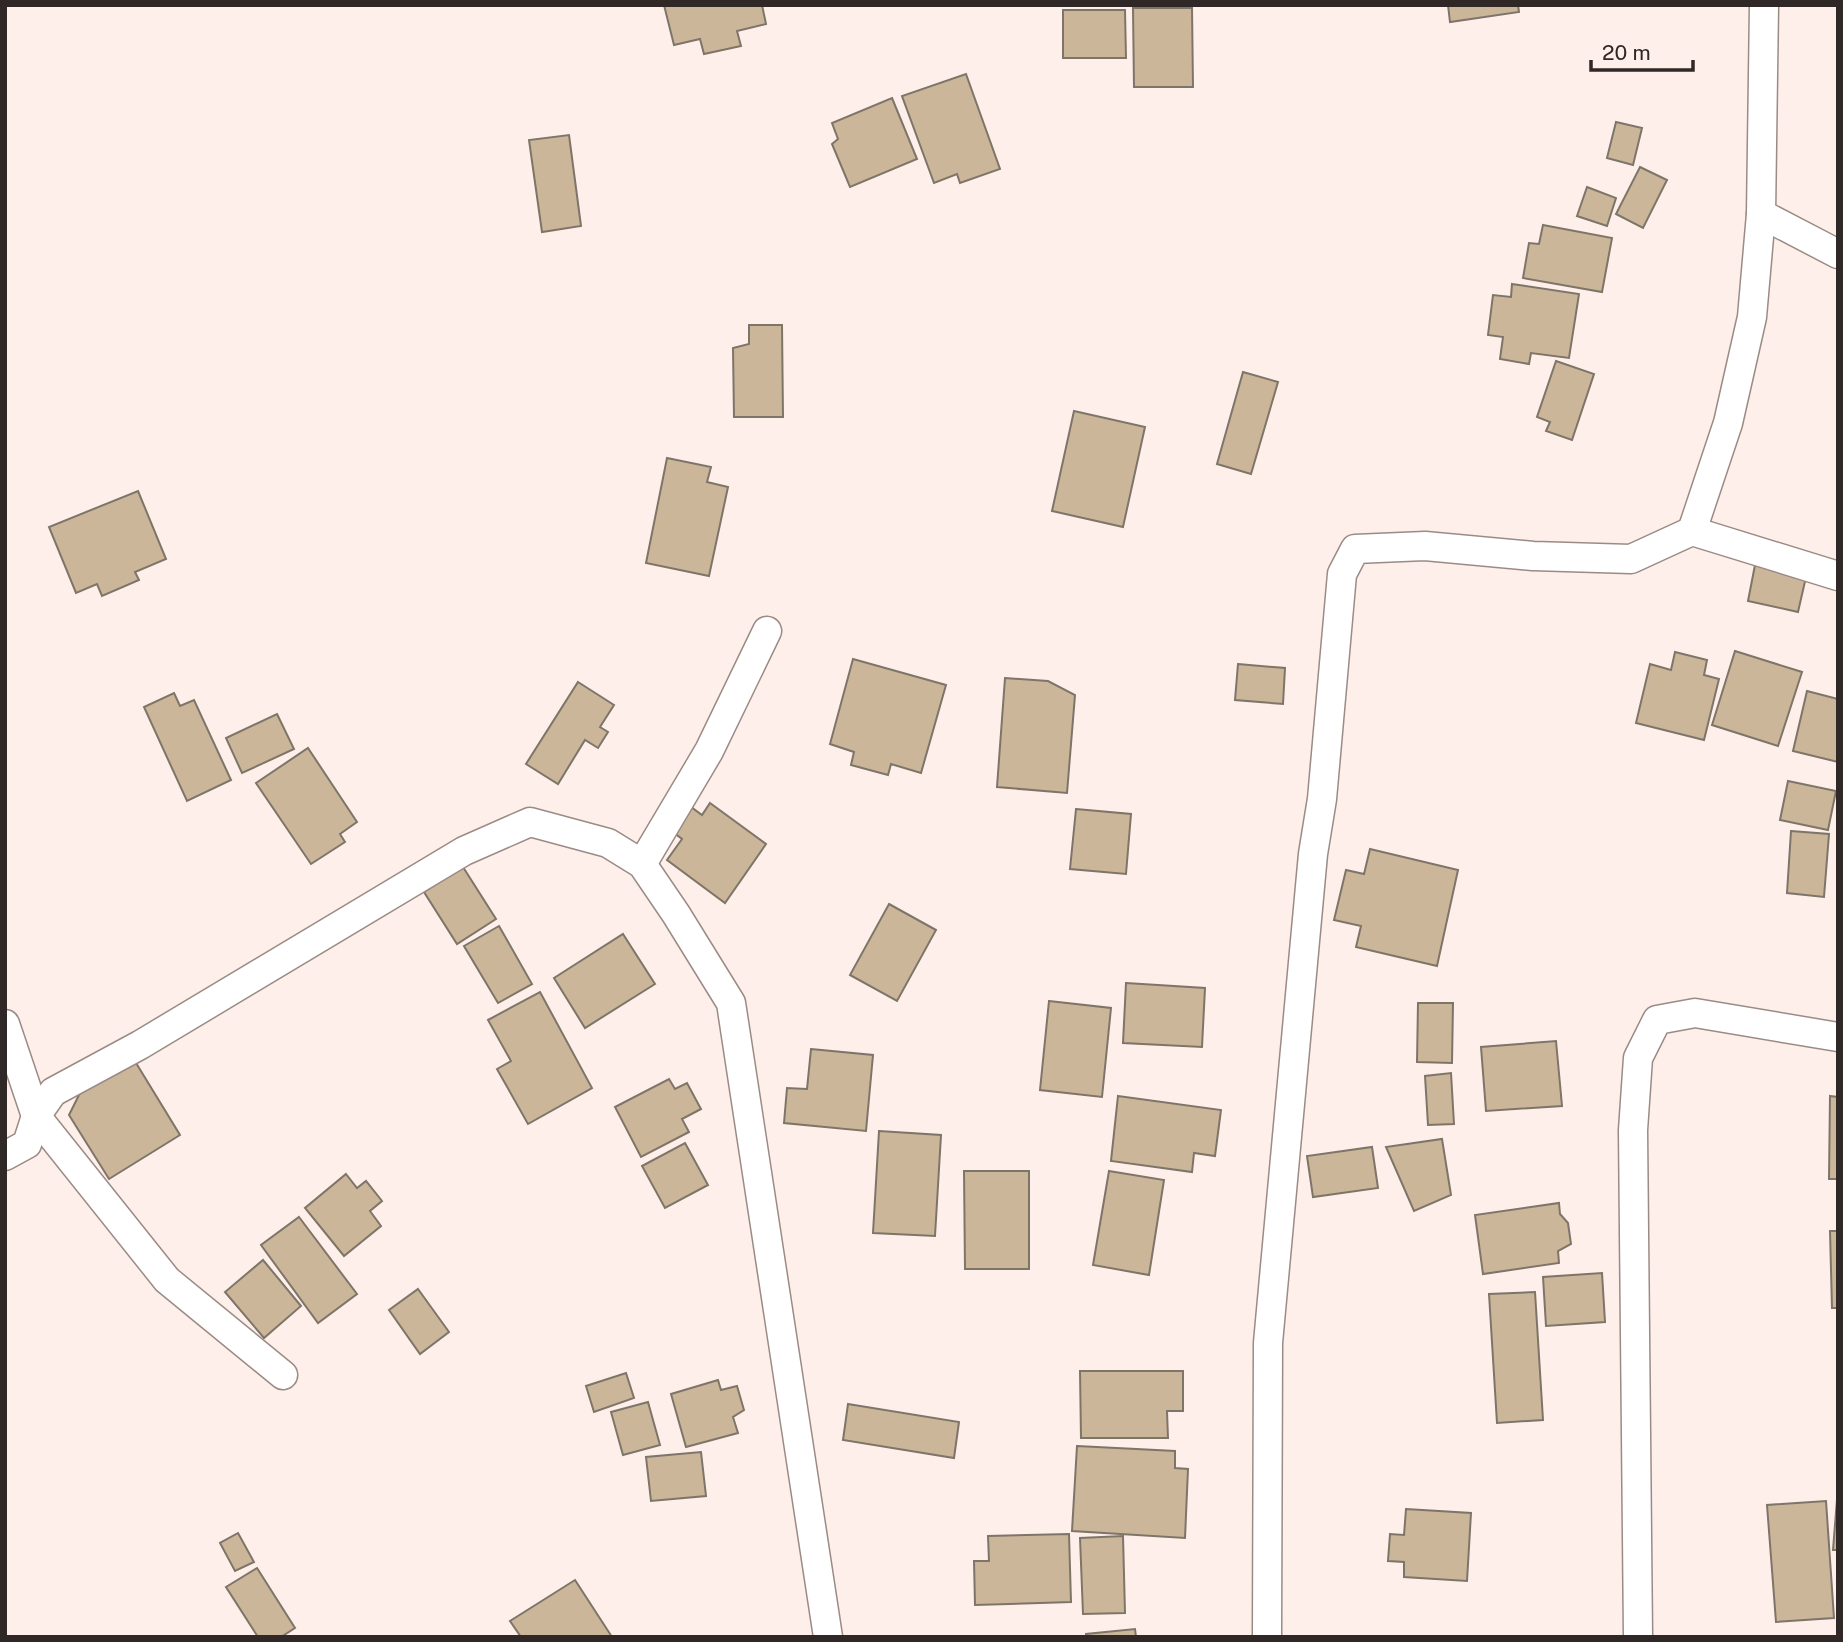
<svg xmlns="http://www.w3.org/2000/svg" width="1843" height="1642" viewBox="0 0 1843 1642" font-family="'Public Sans',sans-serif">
  <rect width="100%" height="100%" fill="#feefea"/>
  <!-- building -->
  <g fill="#ccb69a" stroke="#7e7569" stroke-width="2">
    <path d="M664 5H762L766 24 737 31 741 46 704 54 700 39 674 45Z"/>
    <path d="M1448 5H1518L1519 12 1450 22Z"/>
    <path d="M1133 8H1192L1193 87H1134Z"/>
    <path d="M1063 10H1125L1126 58H1063Z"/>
    <path d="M966 74 1000 169 960 183 957 174 934 183 902 96Z"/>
    <path d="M892 98 917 159 850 187 832 144 838 139 832 123Z"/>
    <path d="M1616 122 1642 128 1633 165 1607 158Z"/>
    <path d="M569 135 581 226 542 232 529 140Z"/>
    <path d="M1640 167 1667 180 1643 228 1616 214Z"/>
    <path d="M1587 187 1616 198 1607 226 1577 216Z"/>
    <path d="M1543 225 1612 238 1602 292 1523 278 1529 243 1539 244Z"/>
    <path d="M1512 284 1579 294 1569 358 1531 353 1529 364 1500 359 1503 337 1488 335 1493 295 1511 297Z"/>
    <path d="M749 325H782L783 417H734L733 348 749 344Z"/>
    <path d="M1556 361 1594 374 1572 440 1546 431 1550 422 1537 417Z"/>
    <path d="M1243 372 1278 382 1251 474 1217 464Z"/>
    <path d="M1074 411 1145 427 1123 527 1052 511Z"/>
    <path d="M667 458 711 467 707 482 728 487 709 576 646 563Z"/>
    <path d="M138 491 166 559 135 572 139 580 102 596 97 584 76 593 49 527Z"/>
    <path d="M1755 565 1806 577 1798 612 1748 601Z"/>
    <path d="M1735 651 1802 672 1778 746 1712 725Z"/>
    <path d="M1675 652 1707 660 1704 675 1719 679 1704 740 1636 723 1650 664 1671 670Z"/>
    <path d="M853 659 946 685 921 773 891 764 888 775 851 765 854 752 830 744Z"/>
    <path d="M1238 664 1285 668 1283 704 1235 700Z"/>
    <path d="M1005 678 1048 681 1075 695 1067 793 997 787Z"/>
    <path d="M578 682 614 705 600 727 608 732 598 748 585 740 558 784 526 764Z"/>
    <path d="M1807 691 1838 699V762L1793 751Z"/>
    <path d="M174 693 180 706 194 700 231 780 187 801 144 707Z"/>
    <path d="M277 714 294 749 242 773 226 738Z"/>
    <path d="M308 748 357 822 340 834 345 842 311 864 256 783Z"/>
    <path d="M1788 781 1836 791 1828 830 1780 820Z"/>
    <path d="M710 803 766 844 725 903 667 860 682 839 673 832 691 807 702 815Z"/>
    <path d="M1076 809 1131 814 1126 874 1070 869Z"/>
    <path d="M1791 831 1829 834 1824 897 1787 893Z"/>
    <path d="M1370 849 1458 870 1437 966 1356 947 1361 926 1334 920 1346 870 1364 874Z"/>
    <path d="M463 867 496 919 457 944 424 892Z"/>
    <path d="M889 904 936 930 897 1001 850 975Z"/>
    <path d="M499 926 532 984 498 1003 464 946Z"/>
    <path d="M623 934 655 984 585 1028 554 978Z"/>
    <path d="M1126 983 1205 988 1202 1047 1123 1043Z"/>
    <path d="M540 992 592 1088 528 1124 497 1069 511 1061 488 1020Z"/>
    <path d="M1049 1001 1111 1008 1102 1097 1040 1090Z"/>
    <path d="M1418 1003H1453L1452 1063 1417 1062Z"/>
    <path d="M1556 1041 1562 1106 1486 1111 1481 1047Z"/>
    <path d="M811 1049 873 1055 866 1131 784 1123 787 1088 807 1089Z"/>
    <path d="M133 1058 180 1135 109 1179 69 1115 82 1089Z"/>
    <path d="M1451 1073 1454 1124 1428 1125 1425 1076Z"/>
    <path d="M669 1079 675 1089 687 1083 701 1109 682 1119 689 1132 641 1157 615 1107Z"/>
    <path d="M1118 1096 1221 1110 1215 1156 1194 1153 1192 1172 1111 1161Z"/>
    <path d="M1830 1096 1838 1097V1179H1829Z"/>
    <path d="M879 1131 941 1135 935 1236 873 1233Z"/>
    <path d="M1442 1139 1451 1195 1414 1211 1386 1147Z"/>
    <path d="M685 1143 708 1185 665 1208 642 1166Z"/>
    <path d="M1372 1147 1378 1188 1313 1197 1307 1156Z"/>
    <path d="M964 1171H1029V1269H965Z"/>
    <path d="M1109 1171 1164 1180 1149 1275 1093 1265Z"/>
    <path d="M346 1174 357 1188 366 1181 382 1201 370 1211 381 1226 344 1256 305 1208Z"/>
    <path d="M1559 1203 1560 1214 1568 1223 1571 1244 1558 1251 1559 1263 1483 1274 1475 1215Z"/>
    <path d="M299 1217 357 1294 318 1323 261 1245Z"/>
    <path d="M1830 1231H1838V1308H1832Z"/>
    <path d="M263 1260 301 1306 264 1338 225 1292Z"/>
    <path d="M1602 1273 1605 1322 1546 1326 1543 1277Z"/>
    <path d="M418 1289 449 1332 420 1354 389 1310Z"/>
    <path d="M1535 1292 1543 1420 1497 1423 1489 1294Z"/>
    <path d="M1080 1371H1183V1411H1167L1168 1438H1081Z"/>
    <path d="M626 1373 634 1398 594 1412 586 1386Z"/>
    <path d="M718 1380 721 1390 737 1386 744 1410 733 1417 738 1433 686 1447 671 1394Z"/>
    <path d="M648 1402 660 1445 623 1455 611 1412Z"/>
    <path d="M848 1404 959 1422 954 1458 843 1440Z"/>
    <path d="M1077 1446 1175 1451V1468L1188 1469 1185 1538 1072 1531Z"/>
    <path d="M701 1452 706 1496 651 1501 646 1457Z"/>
    <path d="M1838 1487V1550H1833Z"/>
    <path d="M1826 1501 1834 1618 1776 1622 1767 1505Z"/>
    <path d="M1406 1509 1471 1513 1467 1581 1404 1577V1562L1388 1561 1390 1534 1404 1535Z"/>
    <path d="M238 1533 254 1562 235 1571 220 1543Z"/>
    <path d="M1069 1534 1071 1602 975 1605 974 1561H989L988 1536Z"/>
    <path d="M1123 1536 1125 1613 1083 1614 1080 1538Z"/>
    <path d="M257 1568 295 1628 281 1637H258L226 1587Z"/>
    <path d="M575 1580 612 1637H521L510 1621Z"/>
    <path d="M1135 1629 1136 1637H1086V1634Z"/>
  </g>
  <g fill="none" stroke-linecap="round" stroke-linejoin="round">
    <defs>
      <g id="street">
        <path d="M1761 214 1838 254"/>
        <path d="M1692 531 1728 423 1752 317 1761 214 1764 5"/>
        <path d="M642 864 709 751 767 631"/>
        <path d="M5 1024 36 1116 167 1280 283 1375"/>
        <path d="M5 1156 27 1144 36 1116 53 1092 140 1045 464 851 530 822 608 843 642 864 676 914 731 1003 828 1637"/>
        <path d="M1267 1637 1268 1343 1313 854 1322 799 1342 574 1355 549 1425 546 1533 556 1631 559 1692 531 1838 576"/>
        <path d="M1638 1637 1633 1130 1638 1058 1657 1020 1695 1013 1838 1037"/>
      </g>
    </defs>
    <!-- street casing -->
    <use href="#street" stroke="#9b8b85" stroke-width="31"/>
    <!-- street -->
    <use href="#street" stroke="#fff" stroke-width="28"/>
  </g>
  <!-- border -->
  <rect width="1843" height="1642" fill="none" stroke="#2f2826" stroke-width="14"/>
  <!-- scale -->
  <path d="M1591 60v10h102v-10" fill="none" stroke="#2f2826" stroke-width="3.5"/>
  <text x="1602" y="60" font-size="21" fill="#2f2826" stroke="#feefea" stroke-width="5" paint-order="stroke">20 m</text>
</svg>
